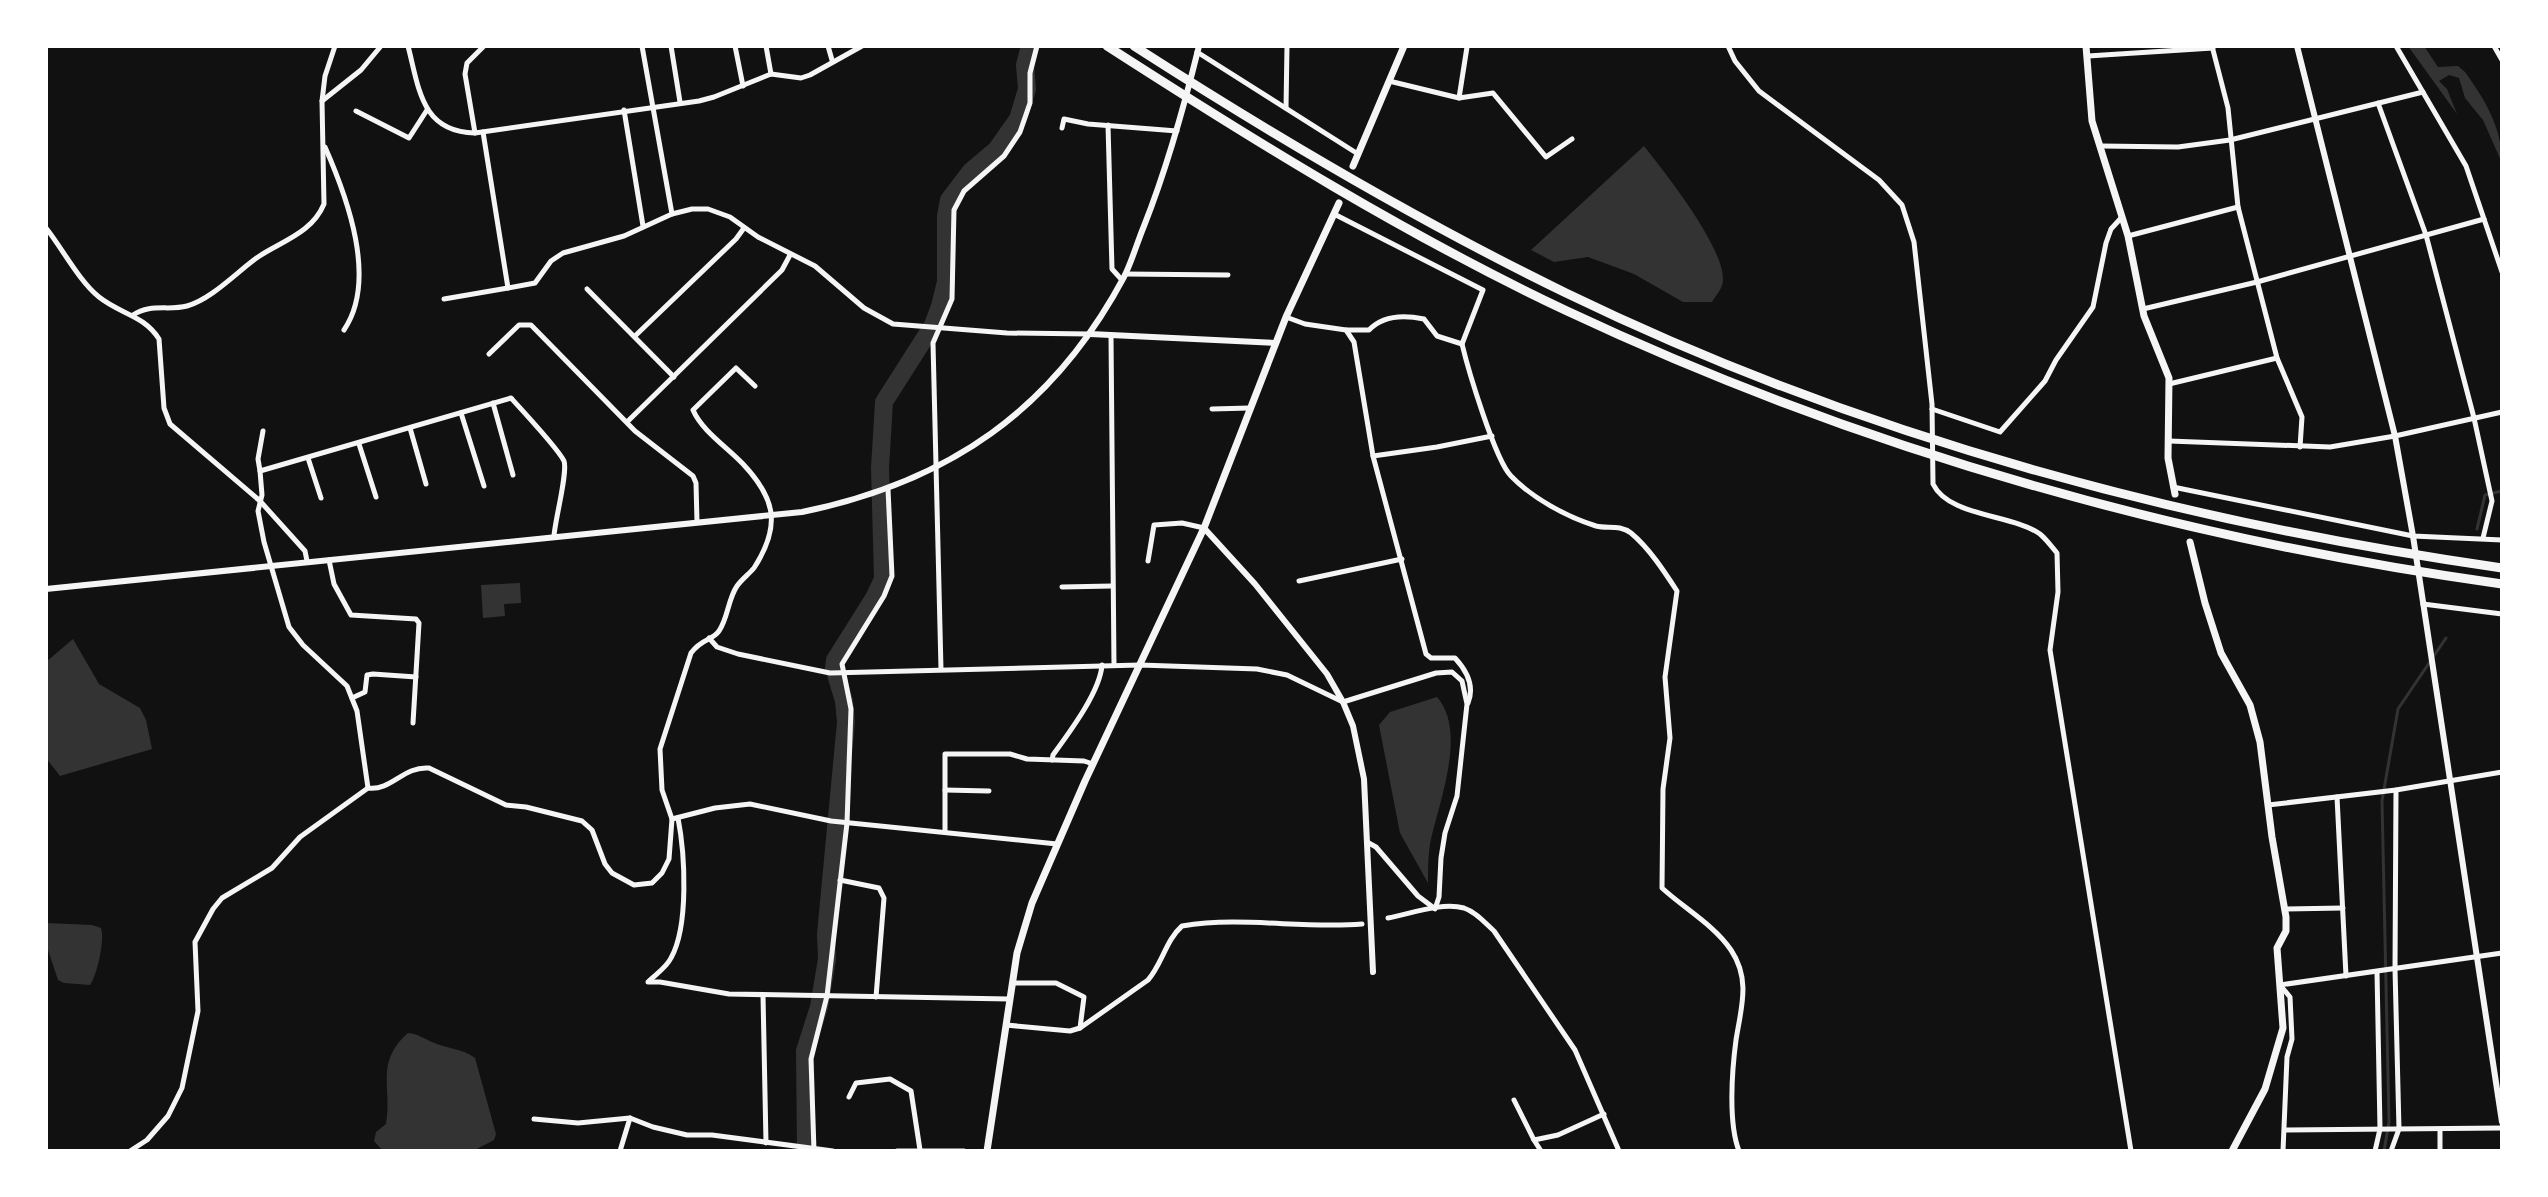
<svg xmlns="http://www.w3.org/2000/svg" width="2548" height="1197" viewBox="0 0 2548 1197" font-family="Commissioner,sans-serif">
  <rect width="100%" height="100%" fill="#111"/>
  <!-- water -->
  <g fill="#333">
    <path d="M2408 46H2424L2438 67 2458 66 2465 72C2485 100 2502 127 2502 163L2483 120 2465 98 2459 78 2449 75 2439 81 2447 89 2457 114Z"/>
    <path d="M1644 146C1666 174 1724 247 1723 280 1723 288 1716 295 1712 302H1683L1634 274 1588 257 1554 262 1531 250Z"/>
    <path d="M520 583 521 603 504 604 505 616 483 618 481 585Z"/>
    <path d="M73 639 99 684 140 708 146 720 152 749 60 776 46 758V662Z"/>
    <path d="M1437 697C1468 732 1438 804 1430 844 1428 857 1428 870 1428 883L1400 833 1379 725 1390 712Z"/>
    <path d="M46 923 92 925 101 928C105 940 97 975 90 985L64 983 58 980 46 944Z"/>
    <path d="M408 1033C418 1034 423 1038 432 1042 447 1049 462 1048 475 1058L496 1134 494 1140 473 1151H383L374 1141 376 1132 386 1124C393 1088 374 1063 408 1033Z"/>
  </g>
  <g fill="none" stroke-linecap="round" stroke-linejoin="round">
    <!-- stream -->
    <g stroke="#333" stroke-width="3">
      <path d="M2477 529 2485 495 2502 491"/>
      <path d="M2384 1151 2389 1122 2382 801 2398 709 2446 638"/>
    </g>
    <!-- river -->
    <path stroke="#333" stroke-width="18" d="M806 1151 805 1051 819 1007 827 959 826 934 846 722 844 701 834 668 835 660 874 598 883 579 880 468 884 402 933 325 940 306 946 282V216L949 200 971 171 997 149 1018 119 1027 89 1025 65 1030 46"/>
    <!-- minor -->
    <g stroke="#f5f5f5" stroke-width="5">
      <path d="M408 46C419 88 421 132 475 133L699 101 714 97 771 74 801 78 810 75 862 46"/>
      <path d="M642 46 672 214"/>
      <path d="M671 46 680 102"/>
      <path d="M735 46 743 86"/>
      <path d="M766 46 771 74"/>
      <path d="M828 46 832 60"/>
      <path d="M1728 46 1735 61 1759 91 1879 180 1902 205 1914 242 1932 404 1933 484C1949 517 2012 514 2040 534 2046 539 2052 547 2057 553L2058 592 2050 650 2131 1151"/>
      <path d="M2212 46 2228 108 2238 207 2277 358 2302 417 2300 447"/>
      <path d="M2396 46 2466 166 2502 272"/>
      <path d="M2494 46 2502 60"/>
      <path d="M1197 52 1358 154"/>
      <path d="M2088 56 2213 48"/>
      <path d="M1389 81 1459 98 1467 47"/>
      <path d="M1459 98 1493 93 1546 157 1572 139"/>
      <path d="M322 101 361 70 381 46"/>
      <path d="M2378 103 2426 235 2474 418 2492 501 2483 538"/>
      <path d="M1286 108 1287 46"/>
      <path d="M624 110 643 226"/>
      <path d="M356 111 409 138 427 110"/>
      <path d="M1108 125 1112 269 1122 280"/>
      <path d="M1062 128 1064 119 1088 124 1177 131"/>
      <path d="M483 132 508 288 535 283 551 261 563 253 624 236 672 214 692 209H708L730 217 758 237 815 266 864 308 893 324 1007 333 1089 334"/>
      <path d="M475 133 465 74 467 63 484 46"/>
      <path d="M2101 146 2178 147 2230 140 2423 92"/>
      <path d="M325 147C347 197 378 280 344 330"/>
      <path d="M1334 214 1483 290 1462 344 1437 336 1424 319C1405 315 1383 315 1369 330H1346"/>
      <path d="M46 228C62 248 79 281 99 297 120 314 144 315 159 339L164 408 170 424 260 501 305 551 307 561"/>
      <path d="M2128 236 2238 207"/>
      <path d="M1125 274 1228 275"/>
      <path d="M587 289 674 377"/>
      <path d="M444 299 508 288"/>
      <path d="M2143 309 2257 282 2484 219"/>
      <path d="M133 315C150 303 169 311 187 306 212 299 238 271 258 257 282 241 312 233 324 204L322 101 325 76 335 46"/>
      <path d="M1286 317 1305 324 1346 330 1354 342 1373 456 1426 654 1431 658H1455C1467 671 1475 686 1468 703"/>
      <path d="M635 336 736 239 744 228"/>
      <path d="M1111 336 1114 665"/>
      <path d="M1462 344C1468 369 1495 460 1511 476 1532 498 1567 517 1596 526 1608 529 1619 524 1631 533 1649 548 1664 571 1677 591L1665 677 1670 738 1663 789 1662 888C1685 909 1714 925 1731 950 1751 980 1741 1008 1736 1040 1732 1070 1728 1123 1739 1151"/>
      <path d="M489 354 519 325H531L635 431 693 476 696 483 697 522"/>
      <path d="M2169 384 2277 358"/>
      <path d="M493 403 513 475"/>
      <path d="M1212 409 1250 408"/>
      <path d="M1932 409 2000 432 2045 381 2056 360 2093 307 2106 243 2111 229 2122 217"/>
      <path d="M461 413 484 486"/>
      <path d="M627 422 782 270 790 255"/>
      <path d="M410 428 426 484"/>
      <path d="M2169 441 2330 447 2395 436 2502 412"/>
      <path d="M359 444 376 497"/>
      <path d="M1373 456 1437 447 1492 436"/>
      <path d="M308 458 321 498"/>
      <path d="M260 471 258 459 263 431"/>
      <path d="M2173 487 2413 536 2502 540"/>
      <path d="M329 560 334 584 351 615 416 619 419 623 413 723"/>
      <path d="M1148 561 1154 525 1182 523 1204 528"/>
      <path d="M1299 581 1402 559"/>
      <path d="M1062 587 1112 586"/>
      <path d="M2423 604 2502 614"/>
      <path d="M709 638 717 647 738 654 830 673 1140 665 1257 669 1287 675 1343 702 1436 673 1452 672 1462 681 1467 704 1457 796 1445 833 1441 858 1439 897 1435 909"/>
      <path d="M941 669 933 343 952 299 954 210 964 191 1004 156 1020 132 1030 103V73L1037 46"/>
      <path d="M352 698 365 692 367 675 373 674 416 677"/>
      <path d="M1052 760 1053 755C1069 733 1100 692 1102 665"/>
      <path d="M368 788 357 711 347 686 303 645 289 627 264 542 258 511 262 495 260 471 511 398C522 410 559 450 564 461 568 472 555 520 554 536"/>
      <path d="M945 790 989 791"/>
      <path d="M2337 797 2346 976"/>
      <path d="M2268 805 2396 790 2502 772"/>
      <path d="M672 819 715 808 750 804 831 821 1057 844"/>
      <path d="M945 832V754H1010L1027 759 1084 761 1093 764"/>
      <path d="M1367 842 1376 847 1418 896 1434 908"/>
      <path d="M840 880 879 888 884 898 876 997"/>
      <path d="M2285 909 2343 908"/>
      <path d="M1388 918C1410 914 1441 902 1464 908 1476 912 1485 923 1494 931L1575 1050 1619 1151"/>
      <path d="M649 981C656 974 666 968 671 958 689 926 685 854 678 818"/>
      <path d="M648 982H660L729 994 1009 999"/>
      <path d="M1013 983H1056L1084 997 1080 1028"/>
      <path d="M2280 985 2502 953"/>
      <path d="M2280 985 2290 997 2292 1039 2287 1057 2283 1151"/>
      <path d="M763 995 766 1143"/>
      <path d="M1006 1025 1070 1031 1080 1028 1148 980C1162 964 1166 940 1182 926 1242 916 1302 929 1362 924"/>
      <path d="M849 1097 856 1083 890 1079 911 1091 920 1150"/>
      <path d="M1514 1100 1534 1140 1558 1135 1604 1114"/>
      <path d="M534 1119 578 1123 630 1118 653 1127 687 1135H712L833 1151"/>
      <path d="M2285 1130 2502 1128"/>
      <path d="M1534 1140 1541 1151"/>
      <path d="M130 1151 147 1140 168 1116 182 1088 198 1011 195 942 213 909 222 898 272 868 300 837 368 788C392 791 403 766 429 768L506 805 526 807 582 821 592 830 605 864 612 873 634 885 652 883 662 873 669 859 672 819 662 790 660 749 691 653C702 638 712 641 719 631 728 618 728 599 737 586 742 579 749 574 754 568 781 526 776 499 743 464 727 447 702 431 693 410L736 368 755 386"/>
      <path d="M620 1151 630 1118"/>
      <path d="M814 1151 811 1059 827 996 847 823 851 709 842 664 884 596 892 576 888 489"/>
      <path d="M897 1151H964"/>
      <path d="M2375 1151 2380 1129 2377 972"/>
      <path d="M2391 1151 2399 1129 2395 969 2396 790"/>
      <path d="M2440 1151V1129"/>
    </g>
    <!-- tertiary -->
    <g stroke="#f5f5f5" stroke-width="6">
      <path d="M2297 46 2395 436 2413 536 2502 1122"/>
      <path d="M1090 334 1276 343"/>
      <path d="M1204 528 1255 584 1327 674 1343 702 1353 726 1364 779 1373 972"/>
      <path d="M46 589 802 512C949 482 1053 410 1124 277 1132 261 1137 243 1144 226 1167 168 1184 107 1199 46"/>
    </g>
    <!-- secondary -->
    <g stroke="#f5f5f5" stroke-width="7">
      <path d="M2086 46 2092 121 2128 236 2144 316 2169 378 2168 458 2175 494"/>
      <path d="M1353 166 1404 46"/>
      <path d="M2190 542 2205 603 2221 653 2250 705 2260 742 2272 837 2286 917V931L2277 948 2283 1028 2265 1089 2232 1151"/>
      <path d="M987 1151 1017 953 1032 903 1085 781 1204 528 1286 317 1339 203"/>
    </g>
    <!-- motorway -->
    <g stroke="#f5f5f5" stroke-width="9">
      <path d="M1107 46C1256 142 1406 235 1567 311 1863 450 2178 539 2502 584"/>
      <path d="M1134 46C1274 136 1416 220 1566 293 1861 436 2178 522 2502 568"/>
    </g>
  </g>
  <!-- border -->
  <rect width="2548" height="1197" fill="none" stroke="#ffffff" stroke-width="96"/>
</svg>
